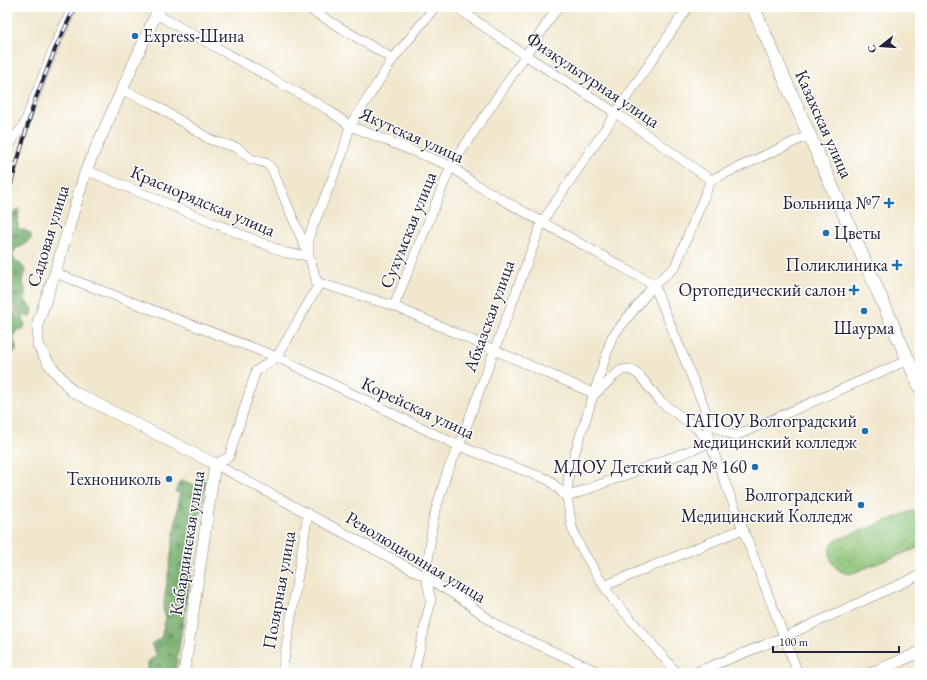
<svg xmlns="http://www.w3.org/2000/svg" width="927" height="680" viewBox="0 0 927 680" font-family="'EB Garamond',serif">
  <defs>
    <pattern id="grass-dots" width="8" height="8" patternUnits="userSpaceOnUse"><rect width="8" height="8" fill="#8ec477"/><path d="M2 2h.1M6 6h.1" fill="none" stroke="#7aa868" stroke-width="1.8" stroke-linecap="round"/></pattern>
    <pattern id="forest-firs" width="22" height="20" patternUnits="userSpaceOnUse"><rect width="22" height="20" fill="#72aa68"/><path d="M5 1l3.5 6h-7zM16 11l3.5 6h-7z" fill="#5d8a57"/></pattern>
  </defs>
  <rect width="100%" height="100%" fill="#fff"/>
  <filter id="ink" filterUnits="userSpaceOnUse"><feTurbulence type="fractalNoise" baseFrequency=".025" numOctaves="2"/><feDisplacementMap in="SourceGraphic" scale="8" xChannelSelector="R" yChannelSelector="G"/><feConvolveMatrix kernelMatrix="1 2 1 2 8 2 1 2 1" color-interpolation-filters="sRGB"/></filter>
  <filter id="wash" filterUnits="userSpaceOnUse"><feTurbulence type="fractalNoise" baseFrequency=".012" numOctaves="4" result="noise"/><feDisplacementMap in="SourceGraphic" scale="16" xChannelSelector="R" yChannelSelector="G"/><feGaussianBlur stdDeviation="0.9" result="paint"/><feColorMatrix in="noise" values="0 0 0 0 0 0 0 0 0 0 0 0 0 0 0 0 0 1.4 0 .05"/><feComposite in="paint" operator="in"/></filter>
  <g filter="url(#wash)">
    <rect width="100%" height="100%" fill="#f1e7cd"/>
    <!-- grass -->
    <path fill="url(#grass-dots)" stroke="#587359" d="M912 511H920V547L850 574C833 572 824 556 834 541Z"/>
    <!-- forest -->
    <g fill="url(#forest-firs)" stroke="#4a6652">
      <path d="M19 209 18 229 24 230 30 233 32 238 21 247 16 248 12 255C14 262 23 263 26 272L22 279 27 295 25 298 26 302 33 308 32 315 29 317 17 314 12 301 13 297 7 295V224C9 217 11 212 19 209Z"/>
      <path d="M7 305 12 307 16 316 23 318 25 325 23 329 17 330 13 337 16 346V351L7 357Z"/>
      <path d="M198 477 206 480 175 673H148V662L157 655 151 644 161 638 166 618 163 609 180 493 175 492 179 482 183 480 196 486Z"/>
    </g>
  </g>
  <g filter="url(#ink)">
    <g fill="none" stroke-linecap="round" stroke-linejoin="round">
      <defs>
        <g id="minor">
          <path d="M306 7 393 59"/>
          <path d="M456 7 525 55 616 113 711 180"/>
          <path d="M156 14 327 109 350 126 451 166 473 183 654 285"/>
          <path d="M7 152 14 137 23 127 55 45 73 7"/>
          <path d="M86 170 286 253 309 256 272 169 266 163 251 159 238 148 211 140 152 103 122 90"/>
          <path d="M55 273 277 357 459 446 549 480 567 497"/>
          <path d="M316 282 394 306 595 394 615 375 622 370 630 369 639 375 661 402 695 427 710 443 567 497"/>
          <path d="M654 285 705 409 710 443 798 673"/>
          <path d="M394 306 451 166 558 7"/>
          <path d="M707 417C714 428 723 431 735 436L908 360"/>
          <path d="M215 464 229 457 256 371 277 357 318 286 309 256V236L342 155 350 126 393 59 435 7"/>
          <path d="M215 464 426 577 466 602 499 627 601 673"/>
          <path d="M604 586 743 529"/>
          <path d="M282 673 308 513"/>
          <path d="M414 673 431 600 426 577 433 520 447 472 459 446 542 222 688 7"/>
          <path d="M677 673 612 598 604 586 578 543 572 527 567 497 569 471 612 337 654 285 675 267 711 180 809 135"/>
          <path d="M694 673 784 637 920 575"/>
        </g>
        <g id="tertiary">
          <path d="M161 7 156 14 86 170 55 273 38 322V345L49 364 72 391 215 464 184 673"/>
          <path d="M872 673 920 652"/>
        </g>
        <path id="secondary" d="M753 7 920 387"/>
      </defs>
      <!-- minor casing -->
      <use href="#minor" stroke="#8a8484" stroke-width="10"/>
      <!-- tertiary casing -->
      <use href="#tertiary" stroke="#8a8484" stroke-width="12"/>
      <!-- secondary casing -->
      <use href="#secondary" stroke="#8a8484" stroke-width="14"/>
      <!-- minor -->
      <use href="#minor" stroke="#fff" stroke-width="9"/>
      <!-- tertiary -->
      <use href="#tertiary" stroke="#fff" stroke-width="11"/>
      <!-- secondary -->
      <use href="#secondary" stroke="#fff" stroke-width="13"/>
      <defs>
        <path id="rail" d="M7 198 34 103 56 47 75 7"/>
      </defs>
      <!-- rail casing -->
      <use href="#rail" stroke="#22223b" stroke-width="4"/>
      <!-- rail -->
      <use href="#rail" stroke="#fff" stroke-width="2.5" stroke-dasharray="8" stroke-linecap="butt"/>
    </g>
  </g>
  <!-- markers -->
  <g fill="#1f6fb2" stroke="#fff" stroke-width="1.5">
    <circle cx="135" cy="36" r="4"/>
    <path d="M887 197h4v4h4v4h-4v4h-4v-4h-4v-4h4z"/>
    <circle cx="826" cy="233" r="4"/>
    <path d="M895 259h4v4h4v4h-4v4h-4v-4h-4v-4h4z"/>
    <path d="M852 284h4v4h4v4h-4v4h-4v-4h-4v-4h4z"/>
    <circle cx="864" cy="311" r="4"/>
    <circle cx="865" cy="431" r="4"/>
    <circle cx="755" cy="467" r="4"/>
    <circle cx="169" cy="479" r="4"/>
    <circle cx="861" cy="505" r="4"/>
  </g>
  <g text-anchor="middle" stroke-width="3" stroke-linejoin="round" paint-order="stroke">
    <!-- poi labels -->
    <g font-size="18" fill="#22223b" stroke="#fff" text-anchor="end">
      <text x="143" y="42" text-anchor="start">Express-Шина</text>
      <text x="880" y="209">Больница №7</text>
      <text x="834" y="239" text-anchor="start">Цветы</text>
      <text x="888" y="271">Поликлиника</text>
      <text x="846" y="296">Ортопедический салон</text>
      <text x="864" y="334" text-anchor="middle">Шаурма</text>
      <text x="857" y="427">ГАПОУ Волгоградский<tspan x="857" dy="21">медицинский колледж</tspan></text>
      <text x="747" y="473">МДОУ Детский сад № 160</text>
      <text x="161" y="485">Технониколь</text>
      <text x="853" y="501">Волгоградский<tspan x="853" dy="21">Медицинский Колледж</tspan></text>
    </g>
    <!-- street labels -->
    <g font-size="18" fill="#22223b" stroke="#fff">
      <text transform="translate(593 80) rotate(34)" y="6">Физкультурная улица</text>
      <text transform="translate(824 124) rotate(66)" y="6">Казахская улица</text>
      <text transform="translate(412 135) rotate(24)" y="6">Якутская улица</text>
      <text transform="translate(203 201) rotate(23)" y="6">Краснорядская улица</text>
      <text transform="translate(408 230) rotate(-68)" y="6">Сухумская улица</text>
      <text transform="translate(48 236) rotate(-73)" y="6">Садовая улица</text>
      <text transform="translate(489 316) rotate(-70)" y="6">Абхазская улица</text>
      <text transform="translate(418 408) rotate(25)" y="6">Корейская улица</text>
      <text transform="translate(187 543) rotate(-81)" y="6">Кабардинская улица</text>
      <text transform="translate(416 557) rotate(31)" y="6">Революционная улица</text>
      <text transform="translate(279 590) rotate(-80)" y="6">Полярная улица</text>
    </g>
  </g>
  <!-- margin -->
  <rect width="927" height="680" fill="none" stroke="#fff" stroke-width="24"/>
  <!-- north arrow -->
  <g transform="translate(881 46) rotate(253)" stroke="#ffffff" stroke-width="3" paint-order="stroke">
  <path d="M0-3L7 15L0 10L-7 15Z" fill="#22223b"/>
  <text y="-6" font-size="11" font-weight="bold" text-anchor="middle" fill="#22223b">С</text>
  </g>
  <!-- scale -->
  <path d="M773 646v6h126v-6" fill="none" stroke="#22223b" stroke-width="2"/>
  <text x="779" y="646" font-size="12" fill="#22223b" stroke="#ffffff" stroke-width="3" paint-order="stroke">100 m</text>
</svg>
